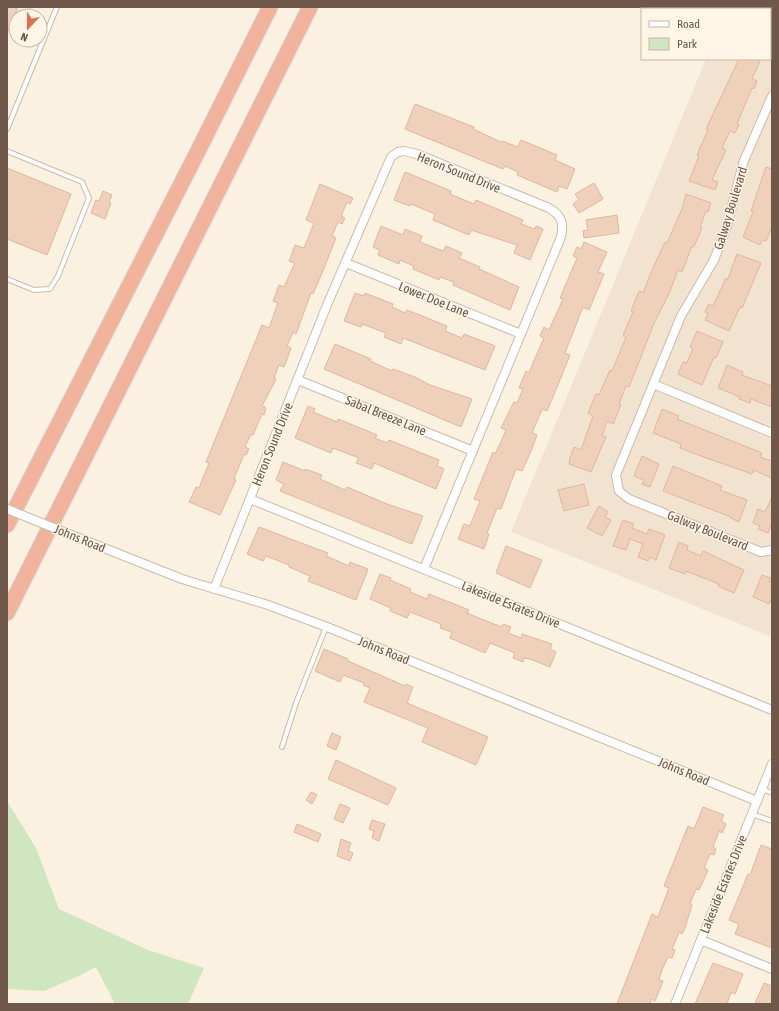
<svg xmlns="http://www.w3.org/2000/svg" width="779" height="1011" viewBox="0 0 779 1011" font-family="'Asap Condensed',sans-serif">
  <rect width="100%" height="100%" fill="#faf1e1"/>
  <!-- residential -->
  <path fill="#f1e3d0" d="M727 7H772V637L511 532 706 59H770V9H726Z"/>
  <!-- green -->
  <path fill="#d0e6c1" d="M7 801 36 848 59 909 148 950 204 968 188 1004H115L96 967 79 976 44 991 7 989Z"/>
  <!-- building -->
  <g fill="#eed0bb" stroke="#dfb79c">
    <path d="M7 7H18L7 33Z"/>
    <path d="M739 59H761L752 79 757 81 754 89 752 88 737 124 739 125 735 133 730 131 722 148 726 150 712 180 718 182 715 190 689 181 699 156 697 155 708 130 706 129Z"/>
    <path d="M415 104 474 127 473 129 501 142 502 141 518 147 521 140 557 155 555 160 575 169 567 189 559 186 557 192 517 175 518 172 505 166 503 169 405 129Z"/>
    <path d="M766 167 772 169V227L766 241 762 240 760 245 743 237 753 212 751 211Z"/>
    <path d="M7 168 71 194 47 255 7 239Z"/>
    <path d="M405 172 451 191 450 194 474 204 476 200 523 220 521 224 535 229 536 226 543 229 530 260 514 253 517 245 471 230 469 235 433 220 435 214 411 204 410 206 394 200Z"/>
    <path d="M594 183 603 199 579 213 573 204 579 200 575 194Z"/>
    <path d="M320 184 353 198 350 204 347 202 341 216 345 218 342 224 338 222 332 236 336 238 322 273 313 294 311 293 296 334 293 332 287 346 291 348 287 359 284 367 279 365 274 378 276 379 262 406 266 408 264 415 262 414 253 435 251 434 245 447 249 449 246 455 244 454 234 479 236 480 220 515 189 502 196 487 199 488 209 463 206 462 262 325 269 328 278 303 273 301 279 285 284 287 295 263 289 261 295 245 304 248 314 223 306 220Z"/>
    <path d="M103 191 112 195 109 202 111 203 105 219 91 213 96 200 99 201Z"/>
    <path d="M686 194 711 203 708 212 706 211 700 227 702 228 694 247 692 246 682 272 678 270 669 294 655 321 629 387 626 386 619 404 621 405 613 424 607 421 602 436 606 437 591 472 569 464 570 458 574 447 581 450 593 416 588 413 596 394 599 395 610 370 612 371 626 337 623 335 633 312 631 311 639 291 643 293 652 270 665 242 667 243 682 209Z"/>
    <path d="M617 215 619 233 584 238 583 231 588 230 586 220Z"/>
    <path d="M381 226 403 235 405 229 422 236 420 242 443 251 446 246 462 253 459 258 480 267 479 269 519 287 510 310 453 285 454 282 440 277 439 280 413 269 414 266 400 260 399 264 378 255 380 250 373 247Z"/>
    <path d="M584 242 607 252 598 272 604 274 589 310 583 307 565 353 570 355 562 375 547 411 542 409 532 433 537 435 531 451 522 471 516 469 501 509 497 508 487 533 489 534 484 549 458 539 464 524 470 526 480 501 474 499 493 452 495 454 500 444 506 430 501 428 514 402 517 403 523 389 519 388 526 371 529 373 535 358 544 338 540 336 544 327 549 330 563 299 560 298 577 258 573 256 577 247 581 249Z"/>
    <path d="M737 254 761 263 742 308 740 307 729 331 705 320 708 313 705 312 709 304 713 306 726 278 728 279Z"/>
    <path d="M355 293 364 296 365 293 393 304 392 307 405 313 407 310 447 326 445 331 462 338 464 334 495 346 485 370 403 338 401 344 384 337 386 333 362 324 361 327 344 321Z"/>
    <path d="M697 331 723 342 716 358 714 357 702 385 678 374 683 362 687 363 693 348 690 347Z"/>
    <path d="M335 344 371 359 370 361 392 371 393 369 415 377 430 385 472 399 461 427 324 369Z"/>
    <path d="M727 365 743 372 742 375 772 386V407L751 399 750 403 739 399 740 397 718 388Z"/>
    <path d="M308 406 315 409 313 412 337 422 338 419 370 432 377 435 375 438 387 443 389 440 439 460 437 466 444 469 436 489 374 463 372 469 356 463 359 458 333 448 331 453 295 438Z"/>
    <path d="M662 409 679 416 677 419 762 453 760 457 772 461V478L753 470 752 474 701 456 680 448 681 444 653 433Z"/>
    <path d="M642 456 659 464 650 487 642 484 644 480 634 476Z"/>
    <path d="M283 462 305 471V469L322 475 320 479 345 490 347 487 387 504 423 516 412 544 280 491 284 484 276 480Z"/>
    <path d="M673 466 722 486 720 490 747 500 739 522 731 518V517L663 491Z"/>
    <path d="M584 484 589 505 564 511 558 490Z"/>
    <path d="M772 497V522L768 533 758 529 760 526 753 523 758 509 765 512Z"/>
    <path d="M599 506 608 512 605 517 611 520 602 536 587 528Z"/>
    <path d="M623 520 634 524 632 528 647 534 649 529 665 535 656 560 650 557 648 561 638 557 643 544 630 539 626 550 613 546Z"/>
    <path d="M259 527 328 553 326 556 349 566 350 562 368 569 356 600 308 581 310 576 289 567V565L266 556 263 561 247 554Z"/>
    <path d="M679 542 688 546 687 550 701 556 703 551 744 570 734 593 718 586 719 584 686 571 685 574 669 568Z"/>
    <path d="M506 546 542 560 530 588 496 573Z"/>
    <path d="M380 574 391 578 390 580 411 589 410 592 427 599 429 594 469 610 467 613 481 619 502 627 503 624 511 627 508 633 521 638 522 634 552 644 550 649 556 652 550 667 530 659 524 658 523 662 513 658 515 653 490 643 485 653 450 638 452 632 440 628 441 624 410 612 407 618 390 611 391 608 370 599Z"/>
    <path d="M762 575 771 578 769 581 772 582V597L769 604 753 597Z"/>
    <path d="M324 649 348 659V661L405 686 406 684 413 687 407 703 488 737 476 765 422 742 428 728 364 702 370 688 363 685 364 683 343 675 340 682 315 671Z"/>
    <path d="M332 733 341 737 336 750 327 746Z"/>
    <path d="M336 760 396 788 388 805 328 779Z"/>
    <path d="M311 792 317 795 312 804 306 800Z"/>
    <path d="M340 804 350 808 343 823 334 819Z"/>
    <path d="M703 807 724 815 721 821 726 824 722 833 719 831 713 847 716 849 714 855 710 854 704 868 708 870 699 890 696 889 690 904 692 905 685 928 682 934 679 932 672 949 675 950 672 958 668 957 662 970 659 980 663 981 655 1001 651 999 650 1004H617L652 914 658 917 669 888 664 886 688 826 694 829Z"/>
    <path d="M372 820 385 824 379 841 372 838 374 831 369 829Z"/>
    <path d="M297 824 321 834 318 842 294 832Z"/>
    <path d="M341 839 351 843 348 851 353 853 350 861 337 856Z"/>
    <path d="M761 845 772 849V948L735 934 739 924 729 920 748 874 750 875Z"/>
    <path d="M713 963 743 974 735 994 731 992 727 1004H695Z"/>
    <path d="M764 983 772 986V1004L755 1003Z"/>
  </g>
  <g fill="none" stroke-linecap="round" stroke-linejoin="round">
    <defs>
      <g id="service">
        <path d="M7 129 57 7"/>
        <path d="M7 151 82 182 89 198 58 276 50 289 34 290 7 279"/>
        <path d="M282 747 296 703 326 627"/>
        <path d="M762 789 772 793"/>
        <path d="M752 814 772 821"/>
      </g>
      <g id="minor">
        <path d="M772 96 743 163 727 226 714 260 681 316 616 475 619 491 629 499 761 552 772 550"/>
        <path d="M346 263 521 334"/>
        <path d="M298 380 473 451"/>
        <path d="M653 384 772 433"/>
        <path d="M250 499 772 710"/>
        <path d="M69 534 182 579 268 605 327 627 757 801"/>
        <path d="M214 589 327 305 382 178 391 157 398 152 404 151 417 154 549 208C562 216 564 223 561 237L424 569"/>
        <path d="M701 940 772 969"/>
        <path d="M675 1004 772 764"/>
      </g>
      <g id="motorway">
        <path d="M7 525 196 155 270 7"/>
        <path d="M7 613 310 7"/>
      </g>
    </defs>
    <!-- service casing -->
    <use href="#service" stroke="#ccbbac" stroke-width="6"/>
    <!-- minor casing -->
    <use href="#minor" stroke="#ccbbac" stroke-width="10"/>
    <!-- motorway casing -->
    <use href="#motorway" stroke="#d7d0cc" stroke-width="17"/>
    <!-- service -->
    <use href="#service" stroke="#fff" stroke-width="4"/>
    <!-- minor -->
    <use href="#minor" stroke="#fff" stroke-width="8"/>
    <!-- motorway -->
    <use href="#motorway" stroke="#f1b39c" stroke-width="15"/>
    <defs>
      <path id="minor-bridge" d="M7 509 69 534"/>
    </defs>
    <!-- minor-bridge casing -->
    <use href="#minor-bridge" stroke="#ccbbac" stroke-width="10" stroke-linecap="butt"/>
    <!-- minor-bridge -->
    <use href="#minor-bridge" stroke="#fff" stroke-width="8"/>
  </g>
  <g text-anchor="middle" stroke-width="3" stroke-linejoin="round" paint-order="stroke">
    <!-- street labels -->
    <g font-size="13" fill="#6f584a" stroke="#fef5e7">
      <text transform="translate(459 172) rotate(22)" y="5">Heron Sound Drive</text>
      <text transform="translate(730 208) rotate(-73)" y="5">Galway Boulevard</text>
      <text transform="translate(434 299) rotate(22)" y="5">Lower Doe Lane</text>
      <text transform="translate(386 415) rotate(22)" y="5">Sabal Breeze Lane</text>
      <text transform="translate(272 444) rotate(-68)" y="5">Heron Sound Drive</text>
      <text transform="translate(708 530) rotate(22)" y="5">Galway Boulevard</text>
      <text transform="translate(80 538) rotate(22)" y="5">Johns Road</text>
      <text transform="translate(511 604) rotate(22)" y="5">Lakeside Estates Drive</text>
      <text transform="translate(384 650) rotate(22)" y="5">Johns Road</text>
      <text transform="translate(684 771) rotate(22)" y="5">Johns Road</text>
      <text transform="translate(723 884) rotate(-68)" y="5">Lakeside Estates Drive</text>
    </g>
  </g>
  <!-- border -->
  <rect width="779" height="1011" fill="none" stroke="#6f584a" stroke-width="16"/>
  <!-- legend -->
  <rect x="641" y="8" width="130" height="52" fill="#fef5e7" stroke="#c5b6a8"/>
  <rect x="649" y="21" width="20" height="6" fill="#ffffff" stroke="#c5b6a8"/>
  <text x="677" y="28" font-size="12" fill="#6f584a">Road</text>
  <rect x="649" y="38" width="20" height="12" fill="#d0e6c1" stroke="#c5b6a8"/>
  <text x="677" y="48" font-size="12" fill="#6f584a">Park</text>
  <!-- north arrow -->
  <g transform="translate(28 28) rotate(202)"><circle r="19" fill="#fef5e7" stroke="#c5b6a8"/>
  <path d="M0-3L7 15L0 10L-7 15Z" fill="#dd704e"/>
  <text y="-6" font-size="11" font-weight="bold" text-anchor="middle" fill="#6f584a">N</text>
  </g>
</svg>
